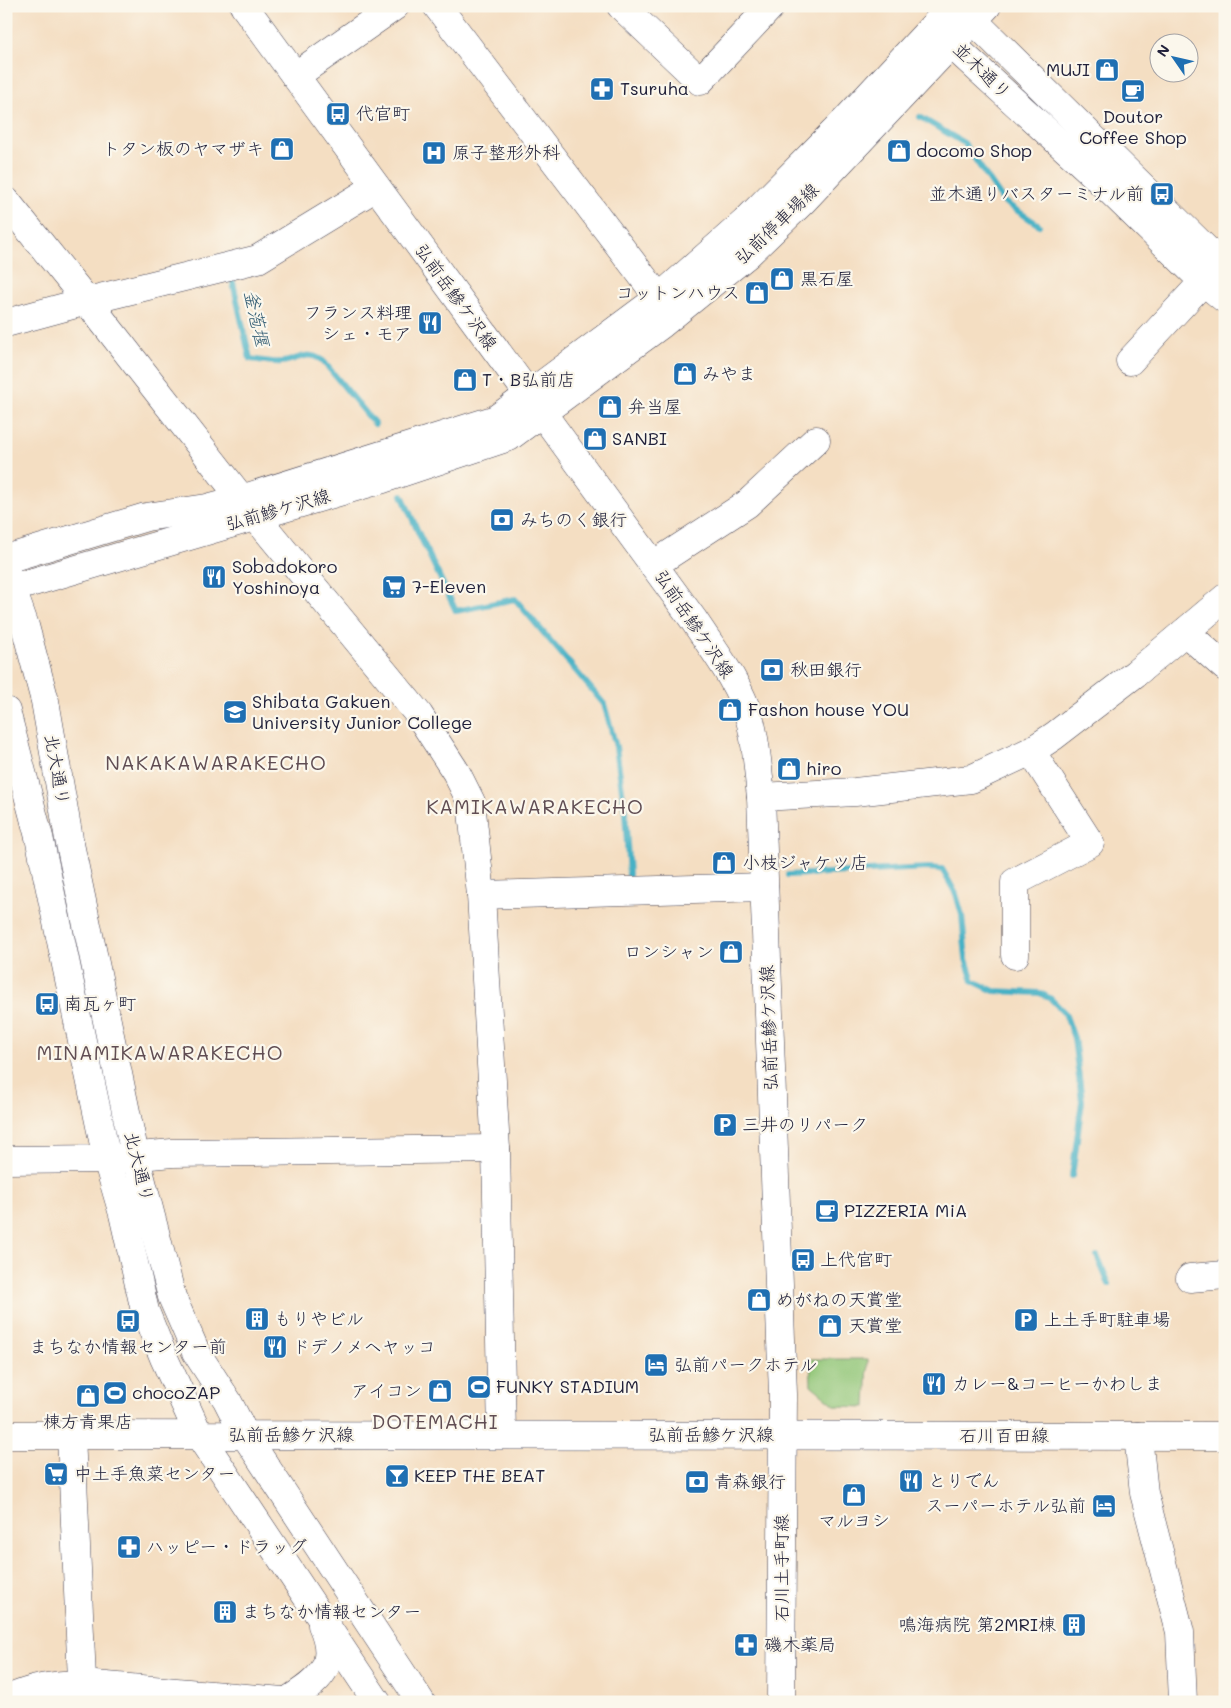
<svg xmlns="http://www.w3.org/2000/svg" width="1231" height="1708" viewBox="0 0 1231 1708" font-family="Mali,'Klee One',sans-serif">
  <rect width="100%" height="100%" fill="#fbf7ec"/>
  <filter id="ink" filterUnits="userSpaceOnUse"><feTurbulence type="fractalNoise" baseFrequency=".02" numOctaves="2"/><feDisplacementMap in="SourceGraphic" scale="10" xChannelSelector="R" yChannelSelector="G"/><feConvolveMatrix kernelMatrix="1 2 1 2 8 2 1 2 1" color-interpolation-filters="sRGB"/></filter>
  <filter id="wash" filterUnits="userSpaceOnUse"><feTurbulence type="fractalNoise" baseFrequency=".0096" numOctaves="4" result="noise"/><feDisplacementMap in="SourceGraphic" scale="20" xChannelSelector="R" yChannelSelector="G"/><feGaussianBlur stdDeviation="1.12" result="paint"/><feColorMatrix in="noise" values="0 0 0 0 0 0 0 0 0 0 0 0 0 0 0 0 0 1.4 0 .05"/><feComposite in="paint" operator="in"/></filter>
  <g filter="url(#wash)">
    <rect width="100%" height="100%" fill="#f4dec2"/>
    <!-- green -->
    <path fill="#92c678" stroke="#5a745a" d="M810 1359H868L866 1407 836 1406 811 1385Z"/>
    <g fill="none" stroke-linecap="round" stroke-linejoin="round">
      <!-- stream -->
      <g stroke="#46b1c5" stroke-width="6">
        <path d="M920 117 964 143 1004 202 1039 225"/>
        <path d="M232 278 250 359C260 360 272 363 282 362 300 360 306 349 323 361L375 424"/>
        <path d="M402 495 419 534 456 611 515 599 604 704 616 747 625 812 629 875"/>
        <path d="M788 875 928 868 942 869 956 894 962 915 966 959 973 981 994 991 1040 993 1051 999 1065 1013 1074 1038 1082 1101 1072 1176"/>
        <path d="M1097 1256 1109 1284"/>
      </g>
    </g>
  </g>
  <g filter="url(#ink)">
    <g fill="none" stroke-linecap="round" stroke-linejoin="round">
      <defs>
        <g id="minor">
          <path d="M437 6 659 298"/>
          <path d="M621 6 700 81 771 6"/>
          <path d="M951 14 974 21 1225 268"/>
          <path d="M947 22 951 44 1090 171 1204 282 1225 299"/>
          <path d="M295 76 395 6"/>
          <path d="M6 201 87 301 255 516 419 715 456 772 471 802 481 895 496 1149 502 1435"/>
          <path d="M6 323 87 301 258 259 376 187"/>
          <path d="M1130 361 1215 269"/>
          <path d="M653 565 747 504 816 440"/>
          <path d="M6 572 25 626 45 701 69 839 135 1155 172 1297 196 1352 227 1400 245 1435 421 1702"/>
          <path d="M1185 632 1225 667"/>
          <path d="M6 711 39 837 107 1159 123 1214 145 1311 164 1358 199 1435 377 1702"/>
          <path d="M761 797 855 792 971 779 1031 751 1054 736 1136 673 1225 598"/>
          <path d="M481 895 764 887"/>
          <path d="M1015 955V882L1090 843 1031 751"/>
          <path d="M6 1160 107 1159 172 1153 496 1149"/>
          <path d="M1190 1278 1225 1275"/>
          <path d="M71 1435 83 1702"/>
          <path d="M1138 1436 1144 1493 1180 1632 1183 1702"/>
          <path d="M6 1700C34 1687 53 1685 83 1684L294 1702"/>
          <path d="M287 1701C319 1681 340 1666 322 1625"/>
        </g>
        <g id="major">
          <path d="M244 6 693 619C714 651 739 682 750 720 757 745 758 771 761 797L783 1394 781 1702"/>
          <path d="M6 559 146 517 207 508 241 499 496 419 659 298 745 222 844 122 952 6"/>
          <path d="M6 590 383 479 509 437 662 324 747 255 803 201 987 6"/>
          <path d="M6 1435 1225 1436"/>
        </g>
      </defs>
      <!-- minor casing -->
      <use href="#minor" stroke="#423e4f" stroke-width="29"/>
      <!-- major casing -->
      <use href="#major" stroke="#423e4f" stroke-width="29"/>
      <!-- minor -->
      <use href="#minor" stroke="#fff" stroke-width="28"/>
      <!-- major -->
      <use href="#major" stroke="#fff" stroke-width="28"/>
    </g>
  </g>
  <!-- icons -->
  <defs>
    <symbol id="shop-square" viewBox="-11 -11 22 22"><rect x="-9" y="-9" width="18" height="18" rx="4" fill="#1f6fb2" stroke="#fbf7ec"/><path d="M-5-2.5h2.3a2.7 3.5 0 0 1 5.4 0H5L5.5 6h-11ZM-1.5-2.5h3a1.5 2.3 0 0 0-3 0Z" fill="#fff"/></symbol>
    <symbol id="pharmacy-square" viewBox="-11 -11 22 22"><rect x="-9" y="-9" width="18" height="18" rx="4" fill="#1f6fb2" stroke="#fbf7ec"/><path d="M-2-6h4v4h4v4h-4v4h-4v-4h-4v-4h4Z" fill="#fff"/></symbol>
    <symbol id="cafe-square" viewBox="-11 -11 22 22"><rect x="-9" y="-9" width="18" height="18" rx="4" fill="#1f6fb2" stroke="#fbf7ec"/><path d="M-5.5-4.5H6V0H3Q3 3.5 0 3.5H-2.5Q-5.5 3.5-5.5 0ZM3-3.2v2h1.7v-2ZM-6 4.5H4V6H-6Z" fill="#fff"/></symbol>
    <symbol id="bus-square" viewBox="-11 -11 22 22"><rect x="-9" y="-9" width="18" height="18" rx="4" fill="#1f6fb2" stroke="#fbf7ec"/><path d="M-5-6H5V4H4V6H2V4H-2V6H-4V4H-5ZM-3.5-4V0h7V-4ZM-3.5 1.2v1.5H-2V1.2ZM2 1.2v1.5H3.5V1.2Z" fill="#fff"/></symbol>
    <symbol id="hospital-square" viewBox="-11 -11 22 22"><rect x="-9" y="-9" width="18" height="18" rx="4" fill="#1f6fb2" stroke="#fbf7ec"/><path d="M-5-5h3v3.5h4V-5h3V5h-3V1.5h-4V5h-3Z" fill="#fff"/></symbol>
    <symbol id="restaurant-square" viewBox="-11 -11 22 22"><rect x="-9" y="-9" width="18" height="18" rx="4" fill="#1f6fb2" stroke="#fbf7ec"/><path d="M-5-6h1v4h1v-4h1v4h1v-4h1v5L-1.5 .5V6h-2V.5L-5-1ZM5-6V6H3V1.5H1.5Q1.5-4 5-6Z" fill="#fff"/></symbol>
    <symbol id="bank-square" viewBox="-11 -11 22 22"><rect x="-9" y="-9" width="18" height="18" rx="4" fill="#1f6fb2" stroke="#fbf7ec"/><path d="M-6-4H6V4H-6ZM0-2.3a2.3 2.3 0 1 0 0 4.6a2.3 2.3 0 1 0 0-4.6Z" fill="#fff"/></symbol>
    <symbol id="supermarket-square" viewBox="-11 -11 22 22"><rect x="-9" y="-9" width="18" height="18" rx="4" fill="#1f6fb2" stroke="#fbf7ec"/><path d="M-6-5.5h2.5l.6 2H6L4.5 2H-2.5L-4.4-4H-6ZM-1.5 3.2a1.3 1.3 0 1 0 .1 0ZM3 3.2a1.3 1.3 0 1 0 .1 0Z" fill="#fff"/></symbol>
    <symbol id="university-square" viewBox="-11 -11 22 22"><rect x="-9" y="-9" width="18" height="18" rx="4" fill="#1f6fb2" stroke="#fbf7ec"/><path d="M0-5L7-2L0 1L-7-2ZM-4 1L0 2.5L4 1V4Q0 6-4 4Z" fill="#fff"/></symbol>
    <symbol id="parking-square" viewBox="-11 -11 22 22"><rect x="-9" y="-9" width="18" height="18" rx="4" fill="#1f6fb2" stroke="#fbf7ec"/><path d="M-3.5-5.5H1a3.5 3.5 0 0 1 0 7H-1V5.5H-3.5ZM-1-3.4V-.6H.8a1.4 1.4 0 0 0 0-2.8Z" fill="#fff"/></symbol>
    <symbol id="building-square" viewBox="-11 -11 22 22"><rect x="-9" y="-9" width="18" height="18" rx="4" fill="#1f6fb2" stroke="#fbf7ec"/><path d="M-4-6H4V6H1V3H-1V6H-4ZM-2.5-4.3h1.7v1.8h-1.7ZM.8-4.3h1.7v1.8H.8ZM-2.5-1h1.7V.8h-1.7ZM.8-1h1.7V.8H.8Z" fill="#fff"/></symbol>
    <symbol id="hotel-square" viewBox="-11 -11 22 22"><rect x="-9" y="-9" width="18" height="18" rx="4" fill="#1f6fb2" stroke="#fbf7ec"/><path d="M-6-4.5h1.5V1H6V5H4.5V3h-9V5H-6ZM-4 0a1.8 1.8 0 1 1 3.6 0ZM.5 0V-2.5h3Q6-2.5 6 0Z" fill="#fff"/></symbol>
    <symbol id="stadium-square" viewBox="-11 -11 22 22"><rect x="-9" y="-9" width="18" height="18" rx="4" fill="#1f6fb2" stroke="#fbf7ec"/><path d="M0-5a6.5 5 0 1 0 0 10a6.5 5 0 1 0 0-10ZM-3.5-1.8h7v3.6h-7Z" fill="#fff"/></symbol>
    <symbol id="bar-square" viewBox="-11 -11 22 22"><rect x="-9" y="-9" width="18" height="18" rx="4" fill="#1f6fb2" stroke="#fbf7ec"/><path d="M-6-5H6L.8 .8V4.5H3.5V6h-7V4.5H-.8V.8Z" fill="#fff"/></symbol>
  </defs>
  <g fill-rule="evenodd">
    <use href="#shop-square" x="1093" y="56" width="28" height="28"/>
    <use href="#pharmacy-square" x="588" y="75" width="28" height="28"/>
    <use href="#cafe-square" x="1119" y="77" width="28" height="28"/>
    <use href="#bus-square" x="324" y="100" width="28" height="28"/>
    <use href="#shop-square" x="268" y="135" width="28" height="28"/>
    <use href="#shop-square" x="885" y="137" width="28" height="28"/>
    <use href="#hospital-square" x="420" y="139" width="28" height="28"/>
    <use href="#bus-square" x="1148" y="180" width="28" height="28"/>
    <use href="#shop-square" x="768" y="265" width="28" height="28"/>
    <use href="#shop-square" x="743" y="279" width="28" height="28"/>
    <use href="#restaurant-square" x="416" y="309" width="28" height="28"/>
    <use href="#shop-square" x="671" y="360" width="28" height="28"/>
    <use href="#shop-square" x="451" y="366" width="28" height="28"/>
    <use href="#shop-square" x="596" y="393" width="28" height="28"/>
    <use href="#shop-square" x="581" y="425" width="28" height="28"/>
    <use href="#bank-square" x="488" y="506" width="28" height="28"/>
    <use href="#restaurant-square" x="200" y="563" width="28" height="28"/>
    <use href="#supermarket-square" x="380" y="573" width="28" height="28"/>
    <use href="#bank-square" x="758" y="656" width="28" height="28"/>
    <use href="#shop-square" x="716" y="696" width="28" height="28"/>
    <use href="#university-square" x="221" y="698" width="28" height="28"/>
    <use href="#shop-square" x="775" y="755" width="28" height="28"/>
    <use href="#shop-square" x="710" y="849" width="28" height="28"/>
    <use href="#shop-square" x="717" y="938" width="28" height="28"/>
    <use href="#bus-square" x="33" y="990" width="28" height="28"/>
    <use href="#parking-square" x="711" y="1111" width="28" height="28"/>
    <use href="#cafe-square" x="813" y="1197" width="28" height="28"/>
    <use href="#bus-square" x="789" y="1246" width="28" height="28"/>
    <use href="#shop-square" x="745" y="1286" width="28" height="28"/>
    <use href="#building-square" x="243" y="1305" width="28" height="28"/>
    <use href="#parking-square" x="1012" y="1306" width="28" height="28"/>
    <use href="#bus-square" x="114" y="1307" width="28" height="28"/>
    <use href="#shop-square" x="816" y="1312" width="28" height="28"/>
    <use href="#restaurant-square" x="261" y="1333" width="28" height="28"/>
    <use href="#hotel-square" x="642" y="1351" width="28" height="28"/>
    <use href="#restaurant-square" x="920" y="1370" width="28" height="28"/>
    <use href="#stadium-square" x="465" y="1373" width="28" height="28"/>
    <use href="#shop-square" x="426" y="1377" width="28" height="28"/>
    <use href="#stadium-square" x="101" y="1379" width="28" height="28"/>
    <use href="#shop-square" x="74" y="1382" width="28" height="28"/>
    <use href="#supermarket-square" x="42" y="1460" width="28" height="28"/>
    <use href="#bar-square" x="383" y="1462" width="28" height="28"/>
    <use href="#restaurant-square" x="897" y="1467" width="28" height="28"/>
    <use href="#bank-square" x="683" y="1468" width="28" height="28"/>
    <use href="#shop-square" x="840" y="1481" width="28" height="28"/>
    <use href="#hotel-square" x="1090" y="1492" width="28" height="28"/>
    <use href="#pharmacy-square" x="115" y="1533" width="28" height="28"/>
    <use href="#building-square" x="211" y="1598" width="28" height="28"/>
    <use href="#building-square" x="1060" y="1611" width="28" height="28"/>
    <use href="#pharmacy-square" x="732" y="1631" width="28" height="28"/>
  </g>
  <g text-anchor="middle" stroke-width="4.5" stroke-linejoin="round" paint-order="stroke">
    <!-- poi labels -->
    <g font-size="18" fill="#22223b" stroke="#fbf7ec" text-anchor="start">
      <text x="1090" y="76" text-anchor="end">MUJI</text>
      <text x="620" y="95">Tsuruha</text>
      <text x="356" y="120">代官町</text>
      <text x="1133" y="123" text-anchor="middle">Doutor<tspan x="1133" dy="21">Coffee Shop</tspan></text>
      <text x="264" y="155" text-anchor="end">トタン板のヤマザキ</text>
      <text x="916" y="157">docomo Shop</text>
      <text x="452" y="159">原子整形外科</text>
      <text x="1144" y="200" text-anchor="end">並木通りバスターミナル前</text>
      <text x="800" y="285">黒石屋</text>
      <text x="740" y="299" text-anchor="end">コットンハウス</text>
      <text x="412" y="319" text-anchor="end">フランス料理<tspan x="412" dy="21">シェ・モア</tspan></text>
      <text x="702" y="380">みやま</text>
      <text x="482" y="386">T・B弘前店</text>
      <text x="628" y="413">弁当屋</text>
      <text x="612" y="445">SANBI</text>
      <text x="520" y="526">みちのく銀行</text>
      <text x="232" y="573">Sobadokoro<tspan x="232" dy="21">Yoshinoya</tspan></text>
      <text x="412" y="593">7-Eleven</text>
      <text x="790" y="676">秋田銀行</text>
      <text x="252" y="708">Shibata Gakuen<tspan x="252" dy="21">University Junior College</tspan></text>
      <text x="748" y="716">Fashon house YOU</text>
      <text x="806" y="775">hiro</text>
      <text x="742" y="869">小枝ジャケツ店</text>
      <text x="714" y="958" text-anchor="end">ロンシャン</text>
      <text x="64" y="1010">南瓦ヶ町</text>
      <text x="742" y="1131">三井のリパーク</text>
      <text x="844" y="1217">PIZZERIA MiA</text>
      <text x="820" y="1266">上代官町</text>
      <text x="776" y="1306">めがねの天賞堂</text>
      <text x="274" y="1325">もりやビル</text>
      <text x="1044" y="1326">上土手町駐車場</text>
      <text x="848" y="1332">天賞堂</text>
      <text x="128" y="1353" text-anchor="middle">まちなか情報センター前</text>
      <text x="292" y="1353">ドデノメヘヤッコ</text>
      <text x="674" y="1371">弘前パークホテル</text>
      <text x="952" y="1390">カレー&amp;コーヒーかわしま</text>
      <text x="496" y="1393">FUNKY STADIUM</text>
      <text x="422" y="1397" text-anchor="end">アイコン</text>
      <text x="132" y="1399">chocoZAP</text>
      <text x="88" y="1428" text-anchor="middle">棟方青果店</text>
      <text x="74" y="1480">中土手魚菜センター</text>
      <text x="414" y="1482">KEEP THE BEAT</text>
      <text x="928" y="1487">とりでん</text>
      <text x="714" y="1488">青森銀行</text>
      <text x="1086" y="1512" text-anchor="end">スーパーホテル弘前</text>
      <text x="854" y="1527" text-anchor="middle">マルヨシ</text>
      <text x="146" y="1553">ハッピー・ドラッグ</text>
      <text x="242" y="1618">まちなか情報センター</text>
      <text x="1056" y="1631" text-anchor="end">鳴海病院 第2MRI棟</text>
      <text x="764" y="1651">磯木薬局</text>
    </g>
    <!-- street labels -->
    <g font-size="18" fill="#22223b" stroke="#fbf7ec">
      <text transform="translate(982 71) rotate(44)" y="6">並木通り</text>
      <text transform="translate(777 224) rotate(-44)" y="6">弘前停車場線</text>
      <text transform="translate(456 297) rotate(54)" y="6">弘前岳鰺ケ沢線</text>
      <text transform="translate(278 510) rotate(-16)" y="6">弘前鰺ケ沢線</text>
      <text transform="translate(694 624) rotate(56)" y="6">弘前岳鰺ケ沢線</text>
      <text transform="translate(57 770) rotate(80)" y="6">北大通り</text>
      <text transform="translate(769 1028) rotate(-92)" y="6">弘前岳鰺ケ沢線</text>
      <text transform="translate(139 1167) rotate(76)" y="6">北大通り</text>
      <text x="291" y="1441">弘前岳鰺ケ沢線</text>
      <text x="711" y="1441">弘前岳鰺ケ沢線</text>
      <text x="1004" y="1442">石川百田線</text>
      <text transform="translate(782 1568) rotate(-90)" y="6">石川土手町線</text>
    </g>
    <!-- water labels -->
    <g font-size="19" font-style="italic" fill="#305b72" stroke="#fbf7ec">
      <text transform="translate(257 318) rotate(78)" y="7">釜萢堰</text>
    </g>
    <!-- quarter labels -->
    <g font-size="20" letter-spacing="1" fill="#604d53" stroke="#fbf7ec">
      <text x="216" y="770">NAKAKAWARAKECHO</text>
      <text x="535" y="814">KAMIKAWARAKECHO</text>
      <text x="160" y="1060">MINAMIKAWARAKECHO</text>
      <text x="435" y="1429">DOTEMACHI</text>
    </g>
  </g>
  <!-- margin -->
  <rect width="1231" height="1708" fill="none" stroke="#fbf7ec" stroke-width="25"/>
  <!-- north arrow -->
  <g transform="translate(1174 58) rotate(304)"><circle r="24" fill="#fbf7ec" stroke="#a4a2a5"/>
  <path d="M0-4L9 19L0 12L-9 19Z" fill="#1f6fb2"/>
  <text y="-8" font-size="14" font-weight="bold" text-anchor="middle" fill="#22223b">N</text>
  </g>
</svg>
